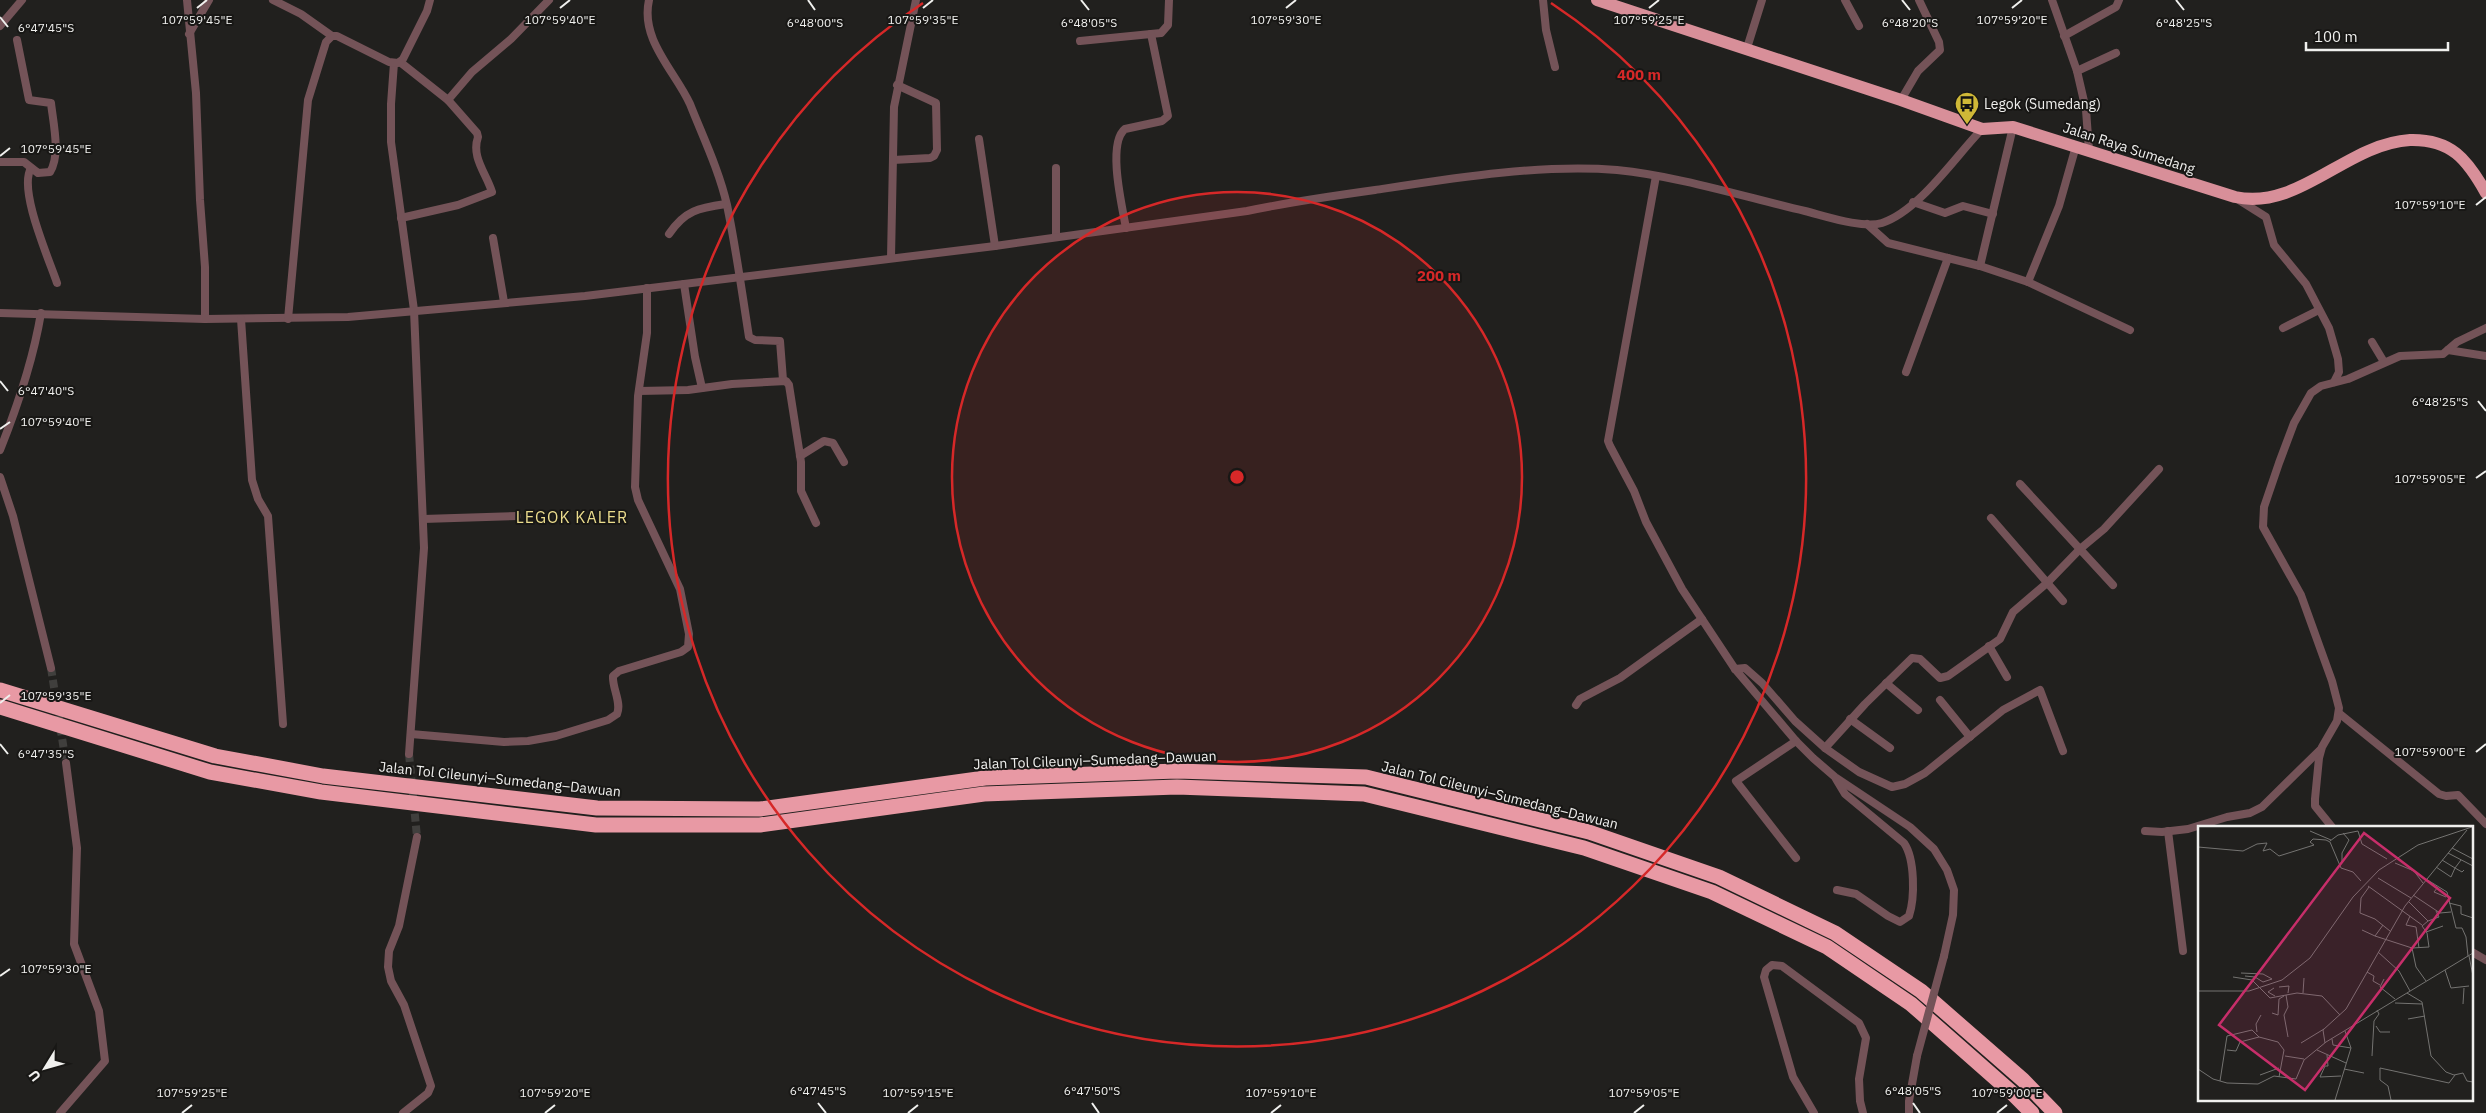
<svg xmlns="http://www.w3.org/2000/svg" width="2486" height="1113" viewBox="0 0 2486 1113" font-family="'IBM Plex Sans',sans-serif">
  <rect width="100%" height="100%" fill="#21201e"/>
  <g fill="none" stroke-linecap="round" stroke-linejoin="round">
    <!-- minor-tunnel -->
    <g stroke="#403f3d" stroke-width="8" stroke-dasharray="8 4" stroke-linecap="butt">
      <path d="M51 668 66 763"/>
      <path d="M409 754 417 837"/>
    </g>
    <!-- minor -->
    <g stroke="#745358" stroke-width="8">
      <path d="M187 0 196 93 200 200 205 267V319"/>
      <path d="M273 0 301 14 332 36"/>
      <path d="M649 0C640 40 675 71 690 104 703 137 719 170 727 205 736 248 742 293 749 337L755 340 780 341 783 380"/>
      <path d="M1543 0 1546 30 1555 67"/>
      <path d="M1845 0 1859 26"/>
      <path d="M2052 0 2077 71 2086 110 2089 150"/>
      <path d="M0 26 22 0"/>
      <path d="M189 34 209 0"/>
      <path d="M2064 36 2116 7 2119 0"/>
      <path d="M1080 41 1161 33 1168 25 1169 0"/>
      <path d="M1747 48 1762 0"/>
      <path d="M400 62 448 100"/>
      <path d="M394 63 391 104V142L414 310 424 548 409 754"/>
      <path d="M2077 71 2116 53"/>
      <path d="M1901 100 1918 71 1940 50 1939 42 1919 0"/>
      <path d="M979 139 995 246"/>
      <path d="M893 160 930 158 934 156 937 150 936 103 897 85"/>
      <path d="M0 162H24L38 173 50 172C61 155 53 122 51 103L29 100 17 40"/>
      <path d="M31 168C18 190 49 259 57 283"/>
      <path d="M1656 176 1608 441 1610 446 1634 491 1646 522 1682 589 1735 669 1796 741 1813 758 1835 777 1910 827 1934 849 1947 870 1954 890 1953 915 1944 956"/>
      <path d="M2239 200 2266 217 2274 245 2306 284 2329 328 2338 359 2339 372 2334 382"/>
      <path d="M1913 202 1945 213 1963 206 1993 214"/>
      <path d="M401 218 458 205 492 192C486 173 471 157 478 137L477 133 448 100 472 72 511 39 549 0"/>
      <path d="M1867 224 1888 243 1980 266 2028 282 2130 330"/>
      <path d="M1126 228C1122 206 1107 143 1125 129L1162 121 1168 116 1151 34"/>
      <path d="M669 234C685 210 699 208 726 204"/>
      <path d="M1056 237V168"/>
      <path d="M493 238 504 302"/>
      <path d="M891 258 894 107 916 0"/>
      <path d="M1980 266 2013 127"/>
      <path d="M2028 282 2059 206 2076 146"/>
      <path d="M684 284 695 357 702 388"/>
      <path d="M0 313 205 319 348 317 585 296 995 246 1247 211C1289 202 1332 196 1375 190 1453 178 1538 164 1617 170 1678 176 1745 197 1805 211 1825 216 1863 229 1882 223 1919 211 1955 157 1982 129"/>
      <path d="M241 319 252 480 258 499 268 516 283 724"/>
      <path d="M288 319 308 100 326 42 332 36H337L389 62 398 63 403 59 427 11 430 0"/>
      <path d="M2283 328 2319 310"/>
      <path d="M2372 342 2384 362"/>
      <path d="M2448 350 2486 356"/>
      <path d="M1906 372 1948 258"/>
      <path d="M639 391 688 390 732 384 786 381 789 385 801 462V491L816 523"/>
      <path d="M0 450C18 405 33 361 41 313"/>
      <path d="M800 456 824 441 833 443 844 462"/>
      <path d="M0 477 13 516 51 668"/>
      <path d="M2020 484 2113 585"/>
      <path d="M1991 518 2063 601"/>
      <path d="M423 519 517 516"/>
      <path d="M1989 646 2007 677"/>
      <path d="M1735 669 1745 668 1762 683 1795 721 1825 748 1859 772 1892 787 1905 784 1925 773 2003 710 2040 690 2063 751"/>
      <path d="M1886 683 1918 710"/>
      <path d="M1940 700 1970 737"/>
      <path d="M1576 705 1580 699 1620 678 1702 619"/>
      <path d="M2340 714 2439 794 2446 796 2458 795 2486 824"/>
      <path d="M1850 719 1890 748"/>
      <path d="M411 734 504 742 528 741 556 736 608 720 617 714C622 703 612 688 613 676L619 671 681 652 688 647 689 634 680 589 638 500 635 487 638 396 647 333V288"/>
      <path d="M1825 748 1865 704 1912 658 1920 659 1940 678 1948 676 2000 639 2013 612 2047 583 2080 549 2104 529 2159 469"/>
      <path d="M1836 779 1845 794 1904 843C1915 859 1915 898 1909 916L1900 922 1888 916 1856 894 1837 890"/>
      <path d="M2332 827 2315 806V799L2319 758 2322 747 2337 721 2339 708 2332 681 2301 595 2263 527 2264 507 2279 463 2294 423 2311 393 2321 386 2348 379 2400 356 2443 354 2457 342 2486 328"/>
      <path d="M2145 831 2162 832 2188 829 2227 817 2250 813 2262 807 2321 749"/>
      <path d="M2168 831 2183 951"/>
      <path d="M1796 858 1736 781 1796 741"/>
      <path d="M2472 952 2486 960"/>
      <path d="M60 1113 105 1061 99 1011 74 944 77 848 66 763"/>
      <path d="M403 1113 428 1093 431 1086 404 1005 391 981 388 967 389 951 399 926 417 837"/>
      <path d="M1814 1113 1793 1077 1764 977 1766 970 1772 965 1782 966 1859 1023 1866 1038 1859 1079 1860 1101 1863 1113"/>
      <path d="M1909 1113V1101L1917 1056"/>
    </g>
    <!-- trunk -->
    <path stroke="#d88f99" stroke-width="12" d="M1597 0 1901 100 1982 129 2013 127 2235 197C2299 211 2346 144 2410 140 2451 139 2467 159 2486 193"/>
    <!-- motorway -->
    <g stroke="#e899a4" stroke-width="15">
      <path d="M0 690 215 756 323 776 597 808 760 809 985 778 1177 771 1366 777 1589 832 1719 877 1835 933 1921 991 2023 1080 2055 1113"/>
      <path d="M0 707 210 772 321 792 596 825H760L984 794 1177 787 1364 794 1584 848 1712 892 1827 947 1911 1004 2011 1092 2032 1113"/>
    </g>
    <!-- minor-bridge -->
    <path stroke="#745358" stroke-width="8" d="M1917 1056 1944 956"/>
  </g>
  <!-- ticks -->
  <path fill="none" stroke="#f0f0ee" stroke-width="2" d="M808 0 815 10M1081 0 1089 10M1902 0 1910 10M2176 0 2184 10M197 8 207 0M560 8 570 0M923 8 933 0M1286 8 1296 0M1649 8 1659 0M2012 8 2022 0M0 17 8 27M0 156 10 148M2476 205 2486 197M0 381 8 391M2478 401 2486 411M0 429 10 422M2476 478 2486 471M0 703 10 695M0 744 8 754M2476 752 2486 744M0 976 10 969M818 1103 826 1113M1092 1103 1099 1113M1913 1103 1920 1113M182 1113 192 1105M545 1113 555 1105M908 1113 918 1105M1271 1113 1281 1105M1634 1113 1644 1105M1997 1113 2007 1105"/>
  <!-- distance rings -->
  <circle cx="1237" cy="477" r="285" fill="#d62828" fill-opacity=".12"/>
  <g fill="none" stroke="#d62828" stroke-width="2.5">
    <circle cx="1237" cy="477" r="285"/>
    <path d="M1551 3A569 569 0 1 1 923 3"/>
  </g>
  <!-- icons -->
  <defs>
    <symbol id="bus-pin" viewBox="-11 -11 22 30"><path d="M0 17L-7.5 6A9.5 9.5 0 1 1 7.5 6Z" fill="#cfb837" stroke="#181715"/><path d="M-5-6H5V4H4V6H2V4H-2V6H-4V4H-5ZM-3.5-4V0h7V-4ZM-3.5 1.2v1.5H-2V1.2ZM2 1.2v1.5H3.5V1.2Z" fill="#111"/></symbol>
  </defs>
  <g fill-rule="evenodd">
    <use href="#bus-pin" x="1953" y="90" width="28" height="38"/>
  </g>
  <g text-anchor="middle" stroke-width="4" stroke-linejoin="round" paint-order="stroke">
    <!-- poi labels -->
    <g font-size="14" fill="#f0f0ee" stroke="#181715" text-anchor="start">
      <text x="1984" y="109">Legok (Sumedang)</text>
    </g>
    <!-- street labels -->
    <g font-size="14" fill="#f0f0ee" stroke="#181715">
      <text transform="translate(2129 148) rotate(18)" y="5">Jalan Raya Sumedang</text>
      <text transform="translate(1095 760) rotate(-2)" y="5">Jalan Tol Cileunyi–Sumedang–Dawuan</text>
      <text transform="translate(500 779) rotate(6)" y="5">Jalan Tol Cileunyi–Sumedang–Dawuan</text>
      <text transform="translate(1500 795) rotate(14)" y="5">Jalan Tol Cileunyi–Sumedang–Dawuan</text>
    </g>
    <!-- quarter labels -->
    <g font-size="16" letter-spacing="1" fill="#ebdc8d" stroke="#181715">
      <text x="572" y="523">LEGOK KALER</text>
    </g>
  </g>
  <!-- overview -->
  <g transform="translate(2198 826)">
    <rect width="275" height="275" fill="#21201e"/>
    <path fill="none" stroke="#747371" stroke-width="1" d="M112 5 133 14M132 15 140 9 160 5 164 18 189 33M0 21 45 25 59 18 69 17 65 25 72 23 81 30 116 19 112 16 115 13 128 14 132 16 143 42 155 46 163 55M254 22 275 33M250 27 275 40M263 34 257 42 264 46 266 44M144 37V27L151 14 145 7M197 37 216 45 225 57M238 41 253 51 257 42 244 34M180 52 213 72M228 53 249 66 258 102H264L268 111 270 130M170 60 224 99M171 61 163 72 162 87 177 93 192 105M240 61 236 66 248 71M215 69 242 87 253 86M211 76 230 95 224 100 229 107 231 121 214 122M251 77 263 80V88L275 92M212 90 208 99 218 101 221 122M230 95 241 91 238 85M164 104 177 110 185 99M228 106 245 100M177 110 214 122 218 141 228 155M180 126 201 145 212 165M271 130 275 150M247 144 253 162 271 160M169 146 176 150 175 155 182 159M43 147 65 148 74 153 65 156 57 151 47 150M35 151 54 154 72 172 99 167 124 170 142 189M186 153 182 161 197 173M81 161 91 160 90 167M76 162 70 166 77 170M0 165H51L84 154 112 132 155 71 181 44 220 19 274 1M105 167 106 152M209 167 224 176 233 230 248 246 256 249 265 247 269 255 275 256M88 169 90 181 86 189 90 211M197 177 224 178M265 178 266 162M74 187 80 189 81 173 86 170M210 193 227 190M178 200 182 206H192M59 206 58 198 63 189M134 213 135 219 153 222 147 205M103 217 126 203M127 217 125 204 148 183 207 80 269 4M29 224 38 225 42 216 61 211M119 224 148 237M129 229 130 240H127L122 251 143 250M87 230 106 233M174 230 176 195 181 188 179 184M0 243 15 253 29 257 60 258 76 250 98 253 106 234 128 216 275 127M146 243 166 247M62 249 81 242M22 255 29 210 54 204 61 211 80 216 86 224 81 251M137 274 153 222M193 274 190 260 182 254V242L251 257 257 249"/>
    <path fill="#c72e6a" fill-opacity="0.15" stroke="#c72e6a" stroke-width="2.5" d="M166 7 252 72 107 264 21 199Z"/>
    <rect width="275" height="275" fill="none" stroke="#f0f0ee" stroke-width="2.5"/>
  </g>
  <g font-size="12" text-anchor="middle" fill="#f0f0ee" stroke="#181715" stroke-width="4" stroke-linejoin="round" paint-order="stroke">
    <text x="923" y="24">107°59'35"E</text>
    <text x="197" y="24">107°59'45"E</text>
    <text x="560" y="24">107°59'40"E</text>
    <text x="1286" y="24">107°59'30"E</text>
    <text x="1649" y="24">107°59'25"E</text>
    <text x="2012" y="24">107°59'20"E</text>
    <text x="815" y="27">6°48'00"S</text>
    <text x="1089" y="27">6°48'05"S</text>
    <text x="1910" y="27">6°48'20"S</text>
    <text x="2184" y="27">6°48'25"S</text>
    <text x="46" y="32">6°47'45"S</text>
    <text x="56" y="153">107°59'45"E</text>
    <text x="2430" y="209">107°59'10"E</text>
    <text x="46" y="395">6°47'40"S</text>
    <text x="2440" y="406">6°48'25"S</text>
    <text x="56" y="426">107°59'40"E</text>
    <text x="2430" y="483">107°59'05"E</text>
    <text x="56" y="700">107°59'35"E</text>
    <text x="2430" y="756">107°59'00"E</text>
    <text x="46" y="758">6°47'35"S</text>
    <text x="56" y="973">107°59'30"E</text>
    <text x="818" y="1095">6°47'45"S</text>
    <text x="1092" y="1095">6°47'50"S</text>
    <text x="1913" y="1095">6°48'05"S</text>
    <text x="192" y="1097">107°59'25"E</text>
    <text x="555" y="1097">107°59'20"E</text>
    <text x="918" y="1097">107°59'15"E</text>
    <text x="1281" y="1097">107°59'10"E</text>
    <text x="1644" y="1097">107°59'05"E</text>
    <text x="2007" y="1097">107°59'00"E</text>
  </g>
  <circle cx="1237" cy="477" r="8" fill="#d62828" stroke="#181715" stroke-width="2.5"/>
  <g font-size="15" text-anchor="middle" font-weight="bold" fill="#d62828" stroke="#181715" stroke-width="4" stroke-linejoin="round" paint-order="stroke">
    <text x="1639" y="80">400 m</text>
    <text x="1439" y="281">200 m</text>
  </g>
  <!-- north arrow -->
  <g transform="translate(45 1068) rotate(233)" stroke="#181715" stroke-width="4" paint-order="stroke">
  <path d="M0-4L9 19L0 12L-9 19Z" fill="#f0f0ee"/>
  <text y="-8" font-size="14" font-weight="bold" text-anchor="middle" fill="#f0f0ee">U</text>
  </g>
  <!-- scale -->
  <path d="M2306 42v8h142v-8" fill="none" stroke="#f0f0ee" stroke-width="2.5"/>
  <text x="2314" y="42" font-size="15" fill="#f0f0ee" stroke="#181715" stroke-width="4" paint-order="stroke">100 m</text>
</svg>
